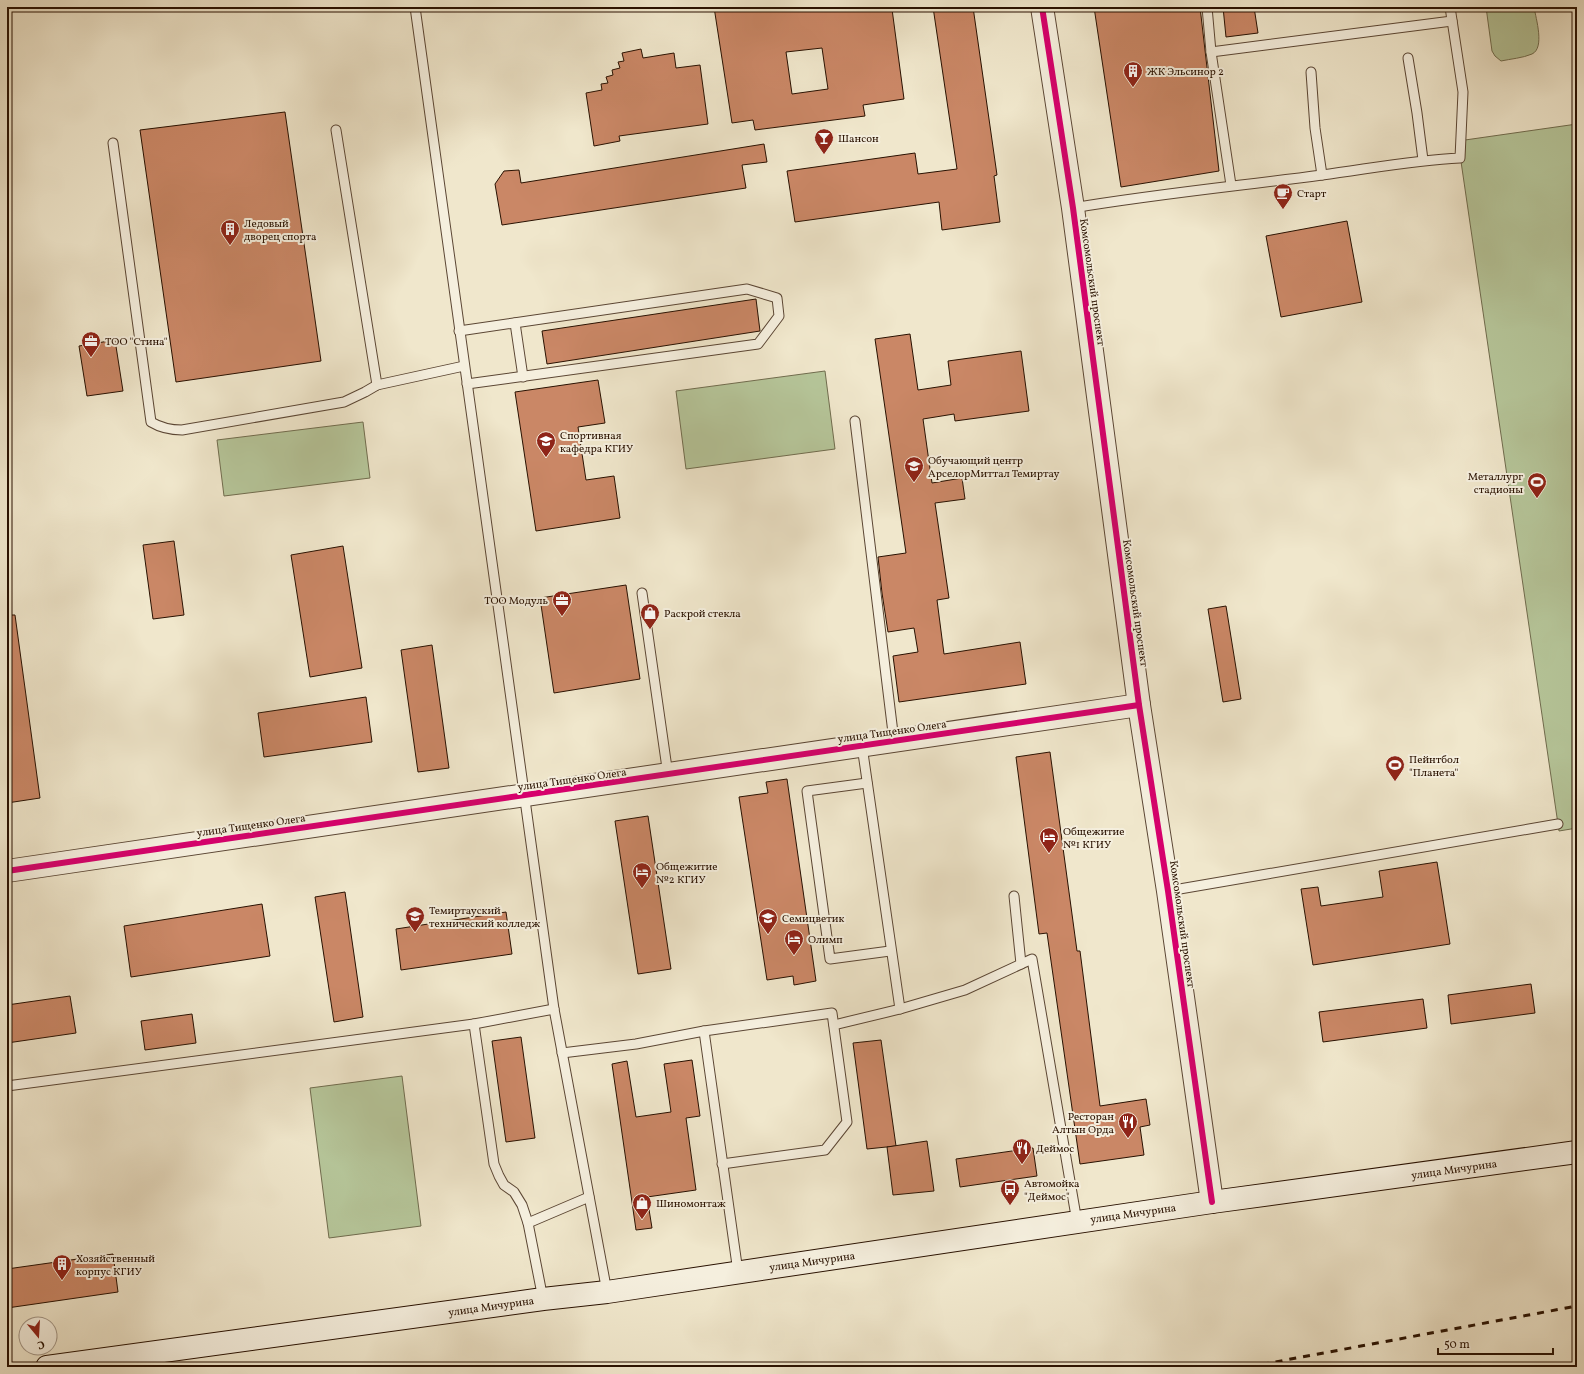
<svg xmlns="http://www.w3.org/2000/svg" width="1584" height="1374" viewBox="0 0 1584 1374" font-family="Vollkorn,serif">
  <rect width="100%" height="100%" fill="#f0e7cc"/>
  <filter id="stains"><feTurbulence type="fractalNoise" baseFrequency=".005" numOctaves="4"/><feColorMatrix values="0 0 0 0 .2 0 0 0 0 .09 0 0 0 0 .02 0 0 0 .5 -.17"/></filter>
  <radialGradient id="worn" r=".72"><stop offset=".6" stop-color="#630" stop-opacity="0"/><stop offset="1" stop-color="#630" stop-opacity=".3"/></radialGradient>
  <!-- green -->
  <g fill="#b6c69a" stroke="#706c4e">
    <path d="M1486 7H1534C1536 19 1545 48 1532 54 1523 58 1510 59 1501 61L1495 56 1492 51Z"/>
    <path d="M1577 124V828L1559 831 1458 141Z"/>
    <path d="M825 371 835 449 686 469 676 391Z"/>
    <path d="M363 422 370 478 224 496 217 440Z"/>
    <path d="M402 1076 421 1226 329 1238 310 1088Z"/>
  </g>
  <!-- building -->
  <g fill="#ca8766" stroke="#291101" fill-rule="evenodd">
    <path d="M714 7H884V10L892 9 904 99 863 105 865 116 755 130 753 120 732 123ZM822 48 828 89 792 94 786 52Z"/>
    <path d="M933 7H973L997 175 994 176 1000 222 942 230 939 202 795 222 787 171 915 153 918 174 957 169Z"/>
    <path d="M1094 7H1200L1219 171 1121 187Z"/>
    <path d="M1223 7H1254L1258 33 1226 37Z"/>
    <path d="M641 49 643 58 674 53 676 68 700 65 708 124 619 136 620 141 594 146 586 93 602 90 601 84 608 83 606 77 613 75 612 70 620 68 618 62 624 61 622 53Z"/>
    <path d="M285 112 321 361 176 382 140 130Z"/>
    <path d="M764 144 767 162 742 165 746 188 502 225 495 184 504 171 519 170 521 183Z"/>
    <path d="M1347 221 1362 302 1281 317 1266 236Z"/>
    <path d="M756 299 760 331 547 364 542 331Z"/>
    <path d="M910 334 918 390 951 385 948 361 1021 351 1029 411 955 421 954 414 923 419 932 483 962 478 965 499 935 503 949 598 937 600 944 654 1020 642 1026 684 899 702 893 656 918 652 914 628 888 632 882 593 878 557 906 553 875 339Z"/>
    <path d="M115 340 123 391 87 396 79 346Z"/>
    <path d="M598 380 605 423 578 427 586 480 614 476 620 518 536 531 515 392Z"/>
    <path d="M174 541 184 615 153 619 143 545Z"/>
    <path d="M343 546 362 668 310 677 291 555Z"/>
    <path d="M626 585 640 679 554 693 540 598Z"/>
    <path d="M1226 606 1241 699 1223 702 1208 609Z"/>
    <path d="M7 615H15L40 798 7 803Z"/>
    <path d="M432 645 449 768 418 772 401 650Z"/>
    <path d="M366 697 372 742 264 757 258 713Z"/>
    <path d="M1050 752 1077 951H1080L1100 1106 1146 1099 1150 1125 1140 1127 1144 1155 1080 1164 1047 933 1039 934 1016 757Z"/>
    <path d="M787 779 816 981 794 985 793 976 767 980 739 797 768 793 766 782Z"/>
    <path d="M648 816 671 969 638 974 615 821Z"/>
    <path d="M1437 862 1450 944 1313 965 1301 889 1318 887 1321 906 1383 897 1379 871Z"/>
    <path d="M345 892 363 1017 334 1022 315 897Z"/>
    <path d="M262 904 270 956 131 977 124 926Z"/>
    <path d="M506 912 512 954 401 970 396 929Z"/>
    <path d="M1531 984 1535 1013 1451 1024 1448 995Z"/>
    <path d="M70 996 76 1033 7 1043V1005Z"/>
    <path d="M1423 999 1427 1028 1323 1042 1319 1012Z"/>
    <path d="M192 1014 196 1043 145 1050 141 1021Z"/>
    <path d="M521 1037 535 1138 506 1142 492 1041Z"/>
    <path d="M881 1040 896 1146 867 1149 853 1043Z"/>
    <path d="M692 1060 700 1116 686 1118 696 1190 647 1197 652 1228 636 1230 612 1064 627 1061 636 1117 671 1112 664 1064Z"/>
    <path d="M927 1141 934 1191 893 1195 887 1147Z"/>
    <path d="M1033 1148 1037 1176 960 1187 956 1159Z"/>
    <path d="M113 1254 118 1292 7 1308V1269Z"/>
  </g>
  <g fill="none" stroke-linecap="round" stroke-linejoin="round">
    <defs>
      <g id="service">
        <path d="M415 7 554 1009 607 1292"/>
        <path d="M1207 7 1211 52 1231 185"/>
        <path d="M1211 52 1452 21"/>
        <path d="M1408 58 1417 113 1423 160"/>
        <path d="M1311 72 1315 128 1322 175"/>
        <path d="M336 130 377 385"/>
        <path d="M113 143 151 422C161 428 171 430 182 430L344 402 365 392 377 385 464 366"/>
        <path d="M1073 208C1156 194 1239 186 1322 175 1368 169 1414 160 1460 158L1463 92 1450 7"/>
        <path d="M515 323 523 377"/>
        <path d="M459 331 747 289 777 298 779 316 758 344 467 384"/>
        <path d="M855 421 894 741"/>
        <path d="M642 593 668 775"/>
        <path d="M862 746 900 1009"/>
        <path d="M867 783 807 791 830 959 890 951"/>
        <path d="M1168 891 1558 824"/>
        <path d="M1014 896 1021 964"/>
        <path d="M834 1025 900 1009 965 990 1032 959 1077 1222"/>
        <path d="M704 1031 832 1013 847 1122 825 1150 722 1164"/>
        <path d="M562 1053 636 1044 704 1031 738 1272"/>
        <path d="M7 1086 474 1024"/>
        <path d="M528 1223 589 1197"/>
        <path d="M543 1299 528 1223 522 1205 514 1192 504 1185 499 1176 494 1164 474 1024 554 1009"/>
      </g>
      <g id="tertiary">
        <path d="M1042 7 1073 208 1139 705 1168 891 1212 1202"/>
        <path d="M7 871 1139 705"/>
      </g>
      <path id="secondary" d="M47 1367 543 1299 607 1292 1212 1202 1577 1152"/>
    </defs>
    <!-- service casing -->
    <use href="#service" stroke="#5b4634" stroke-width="11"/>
    <!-- tertiary casing -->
    <use href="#tertiary" stroke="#5b4634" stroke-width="24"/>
    <!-- secondary casing -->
    <use href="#secondary" stroke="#291101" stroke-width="24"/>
    <!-- service -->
    <use href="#service" stroke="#f5efde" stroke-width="9"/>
    <!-- tertiary -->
    <use href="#tertiary" stroke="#f5efde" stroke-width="22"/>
    <!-- secondary -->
    <use href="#secondary" stroke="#f5efde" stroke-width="22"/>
    <!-- rail -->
    <path stroke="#291101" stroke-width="3" stroke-dasharray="7 7" stroke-linecap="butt" d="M1248 1367 1577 1306"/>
    <defs>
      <g id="cycleway">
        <path d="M1042 7 1073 208 1139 705 1168 891 1212 1202"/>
        <path d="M7 871 1139 705"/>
      </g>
    </defs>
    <!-- cycleway casing -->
    <use href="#cycleway" stroke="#f5efde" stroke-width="8"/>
    <!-- cycleway -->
    <use href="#cycleway" stroke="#d6006c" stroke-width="6"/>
  </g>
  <!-- icons -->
  <defs>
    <symbol id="building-pin" viewBox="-11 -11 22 30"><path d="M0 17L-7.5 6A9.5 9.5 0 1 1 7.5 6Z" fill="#8f2418" stroke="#f5efde"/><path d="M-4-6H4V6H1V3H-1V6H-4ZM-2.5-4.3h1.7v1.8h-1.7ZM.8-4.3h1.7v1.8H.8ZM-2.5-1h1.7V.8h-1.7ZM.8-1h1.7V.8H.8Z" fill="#fff"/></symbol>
    <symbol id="bar-pin" viewBox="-11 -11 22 30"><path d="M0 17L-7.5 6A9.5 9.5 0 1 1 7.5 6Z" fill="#8f2418" stroke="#f5efde"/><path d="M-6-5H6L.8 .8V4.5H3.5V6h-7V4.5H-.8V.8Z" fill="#fff"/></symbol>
    <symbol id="cafe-pin" viewBox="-11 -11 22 30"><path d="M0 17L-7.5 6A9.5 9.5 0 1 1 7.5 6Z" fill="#8f2418" stroke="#f5efde"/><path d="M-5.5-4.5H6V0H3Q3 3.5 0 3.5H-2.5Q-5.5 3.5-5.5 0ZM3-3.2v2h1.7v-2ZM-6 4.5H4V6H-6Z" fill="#fff"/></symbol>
    <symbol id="office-pin" viewBox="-11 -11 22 30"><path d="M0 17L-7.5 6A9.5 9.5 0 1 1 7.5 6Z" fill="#8f2418" stroke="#f5efde"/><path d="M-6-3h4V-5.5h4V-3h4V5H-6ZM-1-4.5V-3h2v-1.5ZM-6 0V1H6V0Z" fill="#fff"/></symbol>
    <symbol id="university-pin" viewBox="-11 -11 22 30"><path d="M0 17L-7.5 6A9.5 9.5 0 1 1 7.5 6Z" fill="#8f2418" stroke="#f5efde"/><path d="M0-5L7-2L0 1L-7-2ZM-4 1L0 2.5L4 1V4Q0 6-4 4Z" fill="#fff"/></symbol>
    <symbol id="stadium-pin" viewBox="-11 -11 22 30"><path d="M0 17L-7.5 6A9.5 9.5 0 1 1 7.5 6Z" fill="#8f2418" stroke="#f5efde"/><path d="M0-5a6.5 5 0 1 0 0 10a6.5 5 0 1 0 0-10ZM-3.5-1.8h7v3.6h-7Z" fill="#fff"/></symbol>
    <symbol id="shop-pin" viewBox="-11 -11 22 30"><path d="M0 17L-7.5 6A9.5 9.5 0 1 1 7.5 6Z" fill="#8f2418" stroke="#f5efde"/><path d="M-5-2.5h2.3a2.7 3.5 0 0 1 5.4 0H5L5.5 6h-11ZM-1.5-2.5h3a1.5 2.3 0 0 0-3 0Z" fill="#fff"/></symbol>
    <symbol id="hotel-pin" viewBox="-11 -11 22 30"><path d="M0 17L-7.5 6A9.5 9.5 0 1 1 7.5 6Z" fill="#8f2418" stroke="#f5efde"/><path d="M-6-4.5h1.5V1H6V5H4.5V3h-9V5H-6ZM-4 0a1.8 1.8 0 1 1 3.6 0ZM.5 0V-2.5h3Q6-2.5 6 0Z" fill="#fff"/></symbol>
    <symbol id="school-pin" viewBox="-11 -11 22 30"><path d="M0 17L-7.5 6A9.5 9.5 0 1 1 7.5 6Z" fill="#8f2418" stroke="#f5efde"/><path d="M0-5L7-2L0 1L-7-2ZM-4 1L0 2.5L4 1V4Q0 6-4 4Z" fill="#fff"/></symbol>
    <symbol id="restaurant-pin" viewBox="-11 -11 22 30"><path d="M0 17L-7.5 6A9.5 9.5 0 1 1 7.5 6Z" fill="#8f2418" stroke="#f5efde"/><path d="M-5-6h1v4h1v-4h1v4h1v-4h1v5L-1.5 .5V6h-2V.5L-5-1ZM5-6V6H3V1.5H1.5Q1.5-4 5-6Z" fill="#fff"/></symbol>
    <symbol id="bus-pin" viewBox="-11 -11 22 30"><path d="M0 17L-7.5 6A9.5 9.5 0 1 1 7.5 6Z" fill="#8f2418" stroke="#f5efde"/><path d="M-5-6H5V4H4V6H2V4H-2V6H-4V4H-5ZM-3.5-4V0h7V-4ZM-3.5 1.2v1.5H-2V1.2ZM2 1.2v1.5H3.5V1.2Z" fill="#fff"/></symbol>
  </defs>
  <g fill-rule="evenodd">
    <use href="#building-pin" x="1122" y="60" width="22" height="30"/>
    <use href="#bar-pin" x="813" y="127" width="22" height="30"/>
    <use href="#cafe-pin" x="1272" y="182" width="22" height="30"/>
    <use href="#building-pin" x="219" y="218" width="22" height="30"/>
    <use href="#office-pin" x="80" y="330" width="22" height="30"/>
    <use href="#university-pin" x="535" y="430" width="22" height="30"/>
    <use href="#university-pin" x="903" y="455" width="22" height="30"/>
    <use href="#stadium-pin" x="1526" y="471" width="22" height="30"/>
    <use href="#office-pin" x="551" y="589" width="22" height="30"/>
    <use href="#shop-pin" x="639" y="602" width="22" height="30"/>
    <use href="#stadium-pin" x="1384" y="754" width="22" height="30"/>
    <use href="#hotel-pin" x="1038" y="826" width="22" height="30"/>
    <use href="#hotel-pin" x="631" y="861" width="22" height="30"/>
    <use href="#university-pin" x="404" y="905" width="22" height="30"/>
    <use href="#school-pin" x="757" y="907" width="22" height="30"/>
    <use href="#hotel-pin" x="783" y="928" width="22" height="30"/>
    <use href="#restaurant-pin" x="1117" y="1111" width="22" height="30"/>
    <use href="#restaurant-pin" x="1011" y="1137" width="22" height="30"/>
    <use href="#bus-pin" x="999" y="1178" width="22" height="30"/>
    <use href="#shop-pin" x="631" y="1192" width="22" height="30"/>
    <use href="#building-pin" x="51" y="1253" width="22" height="30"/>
  </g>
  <g text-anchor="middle" stroke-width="4" stroke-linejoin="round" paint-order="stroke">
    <!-- poi labels -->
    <g font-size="11" fill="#291101" stroke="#f5efde" text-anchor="start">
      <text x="1147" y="75">ЖК Эльсинор 2</text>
      <text x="838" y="142">Шансон</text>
      <text x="1297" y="197">Старт</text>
      <text x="244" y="227">Ледовый<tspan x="244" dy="13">дворец спорта</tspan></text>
      <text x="105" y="345">ТОО "Стина"</text>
      <text x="560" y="439">Спортивная<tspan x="560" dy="13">кафедра КГИУ</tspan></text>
      <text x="928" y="464">Обучающий центр<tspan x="928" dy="13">АрселорМиттал Темиртау</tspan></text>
      <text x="1523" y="480" text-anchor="end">Металлург<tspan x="1523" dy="13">стадионы</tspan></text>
      <text x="548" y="604" text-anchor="end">ТОО Модуль</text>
      <text x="664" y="617">Раскрой стекла</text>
      <text x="1409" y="763">Пейнтбол<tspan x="1409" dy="13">"Планета"</tspan></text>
      <text x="1063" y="835">Общежитие<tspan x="1063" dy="13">№1 КГИУ</tspan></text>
      <text x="656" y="870">Общежитие<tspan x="656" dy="13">№2 КГИУ</tspan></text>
      <text x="429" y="914">Темиртауский<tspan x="429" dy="13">технический колледж</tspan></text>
      <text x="782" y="922">Семицветик</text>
      <text x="808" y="943">Олимп</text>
      <text x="1114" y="1120" text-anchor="end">Ресторан<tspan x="1114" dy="13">Алтын Орда</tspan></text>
      <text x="1036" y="1152">Деймос</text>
      <text x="1024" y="1187">Автомойка<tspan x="1024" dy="13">"Деймос"</tspan></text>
      <text x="656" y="1207">Шиномонтаж</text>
      <text x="76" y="1262">Хозяйственный<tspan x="76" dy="13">корпус КГИУ</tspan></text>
    </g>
    <!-- street labels -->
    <g font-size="11" fill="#291101" stroke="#f5efde">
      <text transform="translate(1093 282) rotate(82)" y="4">Комсомольский проспект</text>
      <text transform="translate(1136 603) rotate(82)" y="4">Комсомольский проспект</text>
      <text transform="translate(892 731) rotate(-8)" y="4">улица Тищенко Олега</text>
      <text transform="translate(572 779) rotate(-8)" y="4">улица Тищенко Олега</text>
      <text transform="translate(251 825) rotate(-8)" y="4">улица Тищенко Олега</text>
      <text transform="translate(1183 924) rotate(82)" y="4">Комсомольский проспект</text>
      <text transform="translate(1454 1169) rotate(-8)" y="4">улица Мичурина</text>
      <text transform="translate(1133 1213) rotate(-8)" y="4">улица Мичурина</text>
      <text transform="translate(812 1261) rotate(-8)" y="4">улица Мичурина</text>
      <text transform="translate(491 1306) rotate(-8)" y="4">улица Мичурина</text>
    </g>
  </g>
  <!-- margin -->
  <rect width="1584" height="1374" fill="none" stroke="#f0e7cc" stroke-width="24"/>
  <rect x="8" y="8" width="1568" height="1358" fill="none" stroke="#291101" stroke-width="2"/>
  <rect x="12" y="12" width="1560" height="1350" fill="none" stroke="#291101"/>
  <!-- north arrow -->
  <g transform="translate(38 1336) rotate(162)"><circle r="19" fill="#f5efde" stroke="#a39686"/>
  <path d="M0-3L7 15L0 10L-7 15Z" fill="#8f2418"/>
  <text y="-6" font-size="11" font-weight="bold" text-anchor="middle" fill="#291101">С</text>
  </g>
  <!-- scale -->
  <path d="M1438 1348v6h115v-6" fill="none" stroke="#291101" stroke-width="2"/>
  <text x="1444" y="1348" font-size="12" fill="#291101" stroke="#f5efde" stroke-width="3" paint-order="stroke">50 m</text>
  <rect width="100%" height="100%" filter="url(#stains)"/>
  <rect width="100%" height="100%" fill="url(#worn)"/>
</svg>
